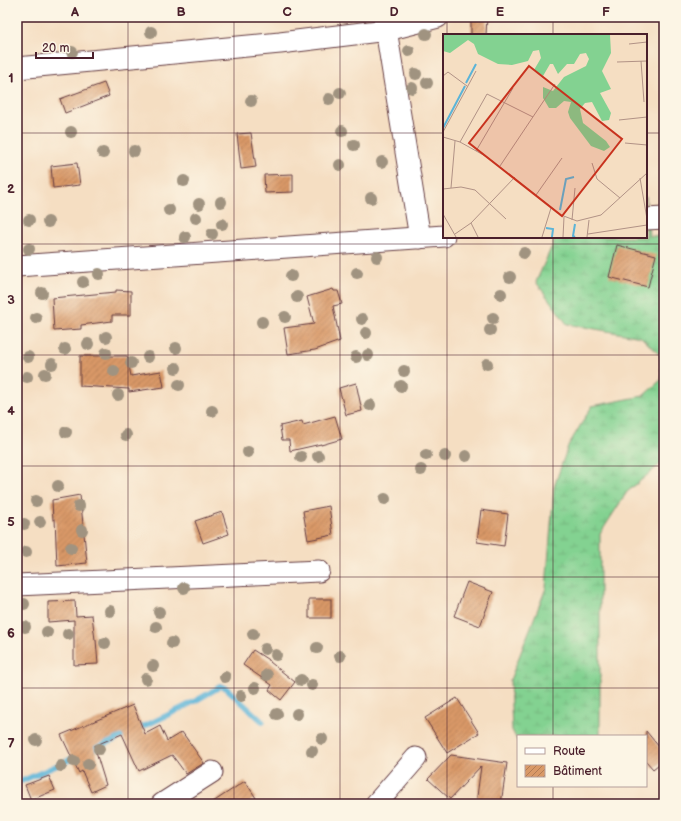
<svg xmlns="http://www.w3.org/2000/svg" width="681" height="821" viewBox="0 0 681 821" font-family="'Balsamiq Sans',sans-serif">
  <defs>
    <pattern id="wetland-marsh" width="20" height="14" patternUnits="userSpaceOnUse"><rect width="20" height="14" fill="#83d291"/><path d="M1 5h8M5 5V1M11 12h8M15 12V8" fill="none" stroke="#73b47d"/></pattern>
    <pattern id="building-hatch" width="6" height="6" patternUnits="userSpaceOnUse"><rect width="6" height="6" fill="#d99967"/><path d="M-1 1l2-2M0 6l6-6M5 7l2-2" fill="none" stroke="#b27c55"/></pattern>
  </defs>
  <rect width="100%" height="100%" fill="#fcf5e5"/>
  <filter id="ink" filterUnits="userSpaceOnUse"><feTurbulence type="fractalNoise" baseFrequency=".025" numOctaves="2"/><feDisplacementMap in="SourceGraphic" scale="8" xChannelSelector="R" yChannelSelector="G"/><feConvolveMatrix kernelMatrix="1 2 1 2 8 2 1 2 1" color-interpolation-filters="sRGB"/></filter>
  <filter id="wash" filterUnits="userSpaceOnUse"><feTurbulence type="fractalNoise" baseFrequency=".012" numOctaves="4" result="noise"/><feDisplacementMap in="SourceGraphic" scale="16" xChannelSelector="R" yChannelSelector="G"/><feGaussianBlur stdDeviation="0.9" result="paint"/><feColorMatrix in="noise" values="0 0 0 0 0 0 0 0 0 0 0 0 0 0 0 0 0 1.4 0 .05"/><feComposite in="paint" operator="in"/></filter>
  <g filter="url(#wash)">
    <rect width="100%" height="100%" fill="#f5dec2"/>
    <!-- wetland -->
    <path fill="url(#wetland-marsh)" stroke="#66785e" d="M646 196 649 236H664V461L627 492 600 534V736H518V742L512 730 510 680 546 588 554 487 568 446 592 406 643 396 662 379 660 355 641 337 567 324 536 282 556 237H646Z"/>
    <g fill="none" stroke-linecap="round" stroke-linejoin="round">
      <!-- stream -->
      <g stroke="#5bb4d8" stroke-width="5.5">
        <path d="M88 752C133 731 179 712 221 686L226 688 263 722"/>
        <path d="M22 781 78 756"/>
      </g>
    </g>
    <g id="blocks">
      <!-- building -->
      <g fill="url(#building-hatch)">
        <path d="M471 17H487L486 35H471Z"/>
        <path d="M104 83 109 96 65 113 60 99Z"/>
        <path d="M251 133 256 167 241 169 237 134Z"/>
        <path d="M77 163 80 185 53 188 51 166Z"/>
        <path d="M293 174V192L265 193 264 175Z"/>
        <path d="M617 245 656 255 648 287 609 277Z"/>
        <path d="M333 289 334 291H338L342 304 333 306 340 341 315 350 288 354 284 328 314 324 307 297Z"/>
        <path d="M116 290 131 291V315H112V321L81 325V329L54 331 52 298 116 292Z"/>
        <path d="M80 356H127L131 376 161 371 164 387 129 392V389L80 386Z"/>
        <path d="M356 383 362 411 346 415 339 388Z"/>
        <path d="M335 416 342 439 321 445V444L290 451 289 440H282L280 426 302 421 303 425Z"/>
        <path d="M80 495 87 563 57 566 55 519 53 520 52 500Z"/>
        <path d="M329 506 333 535 308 540 303 511Z"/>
        <path d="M481 510 508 514 504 546 477 542Z"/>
        <path d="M222 512 229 534 203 543 195 521Z"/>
        <path d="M467 582 493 592 480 626 454 616Z"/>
        <rect x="309" y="599" width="22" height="19"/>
        <path d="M75 601 76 616 92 615 95 640H96L98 664 74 665V620L48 622V602Z"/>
        <path d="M253 650 270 661V662L295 682 281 700 269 690 272 685 243 665Z"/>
        <path d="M457 698 479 733 447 753 425 718Z"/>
        <path d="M133 705 145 734 160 726 167 741 182 732 204 763 186 774 172 755 139 771 122 734 94 746 106 785 91 792 82 771 79 773 61 735Z"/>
        <path d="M646 731 664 753V760L653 769 646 761Z"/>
        <path d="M451 755 507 763 501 804H476L481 766 450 799 428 779Z"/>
        <path d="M49 776 55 790 31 800 25 785Z"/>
        <path d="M245 781 256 798 247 804H210Z"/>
      </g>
    </g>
  </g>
  <g filter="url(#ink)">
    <use href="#blocks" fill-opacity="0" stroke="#643c42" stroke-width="1"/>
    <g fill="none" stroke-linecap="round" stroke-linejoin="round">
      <defs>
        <g id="street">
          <path d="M384 17 420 238"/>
          <path d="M17 68 280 43 387 30 438 17"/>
          <path d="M646 219 664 218"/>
          <path d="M17 266 444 236"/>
          <path d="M17 585 319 571"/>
          <path d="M162 804 212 772"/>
          <path d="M376 804 416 758"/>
        </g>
      </defs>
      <!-- street casing -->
      <use href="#street" stroke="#643c42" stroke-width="23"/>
      <!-- street -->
      <use href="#street" stroke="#fff" stroke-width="21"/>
    </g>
    <!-- trees -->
    <g fill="#a09380">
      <circle cx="151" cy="32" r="6"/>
      <circle cx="426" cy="34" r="6"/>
      <circle cx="409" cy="51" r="6"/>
      <circle cx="72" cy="52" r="6"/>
      <circle cx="416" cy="74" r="6"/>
      <circle cx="427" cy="83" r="6"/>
      <circle cx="412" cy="88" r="6"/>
      <circle cx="340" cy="93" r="6"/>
      <circle cx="329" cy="99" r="6"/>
      <circle cx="251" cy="101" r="6"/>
      <circle cx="342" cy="131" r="6"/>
      <circle cx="71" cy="132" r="6"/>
      <circle cx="354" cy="145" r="6"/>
      <circle cx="134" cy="151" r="6"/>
      <circle cx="103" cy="153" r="6"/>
      <circle cx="382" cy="162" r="6"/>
      <circle cx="340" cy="165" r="6"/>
      <circle cx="184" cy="181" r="6"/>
      <circle cx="371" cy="198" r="6"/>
      <circle cx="221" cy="202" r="6"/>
      <circle cx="199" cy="204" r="6"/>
      <circle cx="169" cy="210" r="6"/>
      <circle cx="196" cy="218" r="6"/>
      <circle cx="29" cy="220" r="6"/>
      <circle cx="48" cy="222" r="6"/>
      <circle cx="222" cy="224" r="6"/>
      <circle cx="212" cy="234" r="6"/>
      <circle cx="185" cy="237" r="6"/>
      <circle cx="29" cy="249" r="6"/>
      <circle cx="524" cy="253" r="6"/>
      <circle cx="377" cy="257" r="6"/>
      <circle cx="357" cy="273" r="6"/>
      <circle cx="99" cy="274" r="6"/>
      <circle cx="291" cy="276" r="6"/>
      <circle cx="510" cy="277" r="6"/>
      <circle cx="83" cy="282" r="6"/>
      <circle cx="42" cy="293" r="6"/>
      <circle cx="501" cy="294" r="6"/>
      <circle cx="297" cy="297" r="6"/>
      <circle cx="285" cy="317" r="6"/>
      <circle cx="36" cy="318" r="6"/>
      <circle cx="493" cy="318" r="6"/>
      <circle cx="362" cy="319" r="6"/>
      <circle cx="262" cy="322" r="6"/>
      <circle cx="490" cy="330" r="6"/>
      <circle cx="366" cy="333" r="6"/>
      <circle cx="106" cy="337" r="6"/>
      <circle cx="88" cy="344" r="6"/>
      <circle cx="176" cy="348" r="6"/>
      <circle cx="65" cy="349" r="6"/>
      <circle cx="106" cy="353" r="6"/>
      <circle cx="368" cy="355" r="6"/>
      <circle cx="28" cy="357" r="6"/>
      <circle cx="148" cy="357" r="6"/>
      <circle cx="356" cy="357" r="6"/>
      <circle cx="131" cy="363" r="6"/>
      <circle cx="52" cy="364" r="6"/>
      <circle cx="487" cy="364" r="6"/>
      <circle cx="176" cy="368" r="6"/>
      <circle cx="114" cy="371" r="6"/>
      <circle cx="404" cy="371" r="6"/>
      <circle cx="45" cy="374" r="6"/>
      <circle cx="27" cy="377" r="6"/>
      <circle cx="179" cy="385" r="6"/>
      <circle cx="401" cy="386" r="6"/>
      <circle cx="118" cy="395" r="6"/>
      <circle cx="370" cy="405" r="6"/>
      <circle cx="212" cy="411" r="6"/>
      <circle cx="66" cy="432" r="6"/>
      <circle cx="126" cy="435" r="6"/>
      <circle cx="248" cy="452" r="6"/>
      <circle cx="426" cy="455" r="6"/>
      <circle cx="318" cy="456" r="6"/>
      <circle cx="445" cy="456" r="6"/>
      <circle cx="466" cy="456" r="6"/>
      <circle cx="301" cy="457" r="6"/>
      <circle cx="421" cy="470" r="6"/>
      <circle cx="58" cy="486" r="6"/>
      <circle cx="385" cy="499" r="6"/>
      <circle cx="36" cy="501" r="6"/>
      <circle cx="79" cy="506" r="6"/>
      <circle cx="40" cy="522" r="6"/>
      <circle cx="24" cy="524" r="6"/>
      <circle cx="82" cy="530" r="6"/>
      <circle cx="71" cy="548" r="6"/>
      <circle cx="26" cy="552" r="6"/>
      <circle cx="184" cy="588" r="6"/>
      <circle cx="24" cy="604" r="6"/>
      <circle cx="110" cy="611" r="6"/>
      <circle cx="159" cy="612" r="6"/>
      <circle cx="25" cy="627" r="6"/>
      <circle cx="156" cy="627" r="6"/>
      <circle cx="47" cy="632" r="6"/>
      <circle cx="68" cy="634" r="6"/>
      <circle cx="253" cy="634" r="6"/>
      <circle cx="105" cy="643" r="6"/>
      <circle cx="172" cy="643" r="6"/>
      <circle cx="317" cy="648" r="6"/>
      <circle cx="265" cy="649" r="6"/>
      <circle cx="276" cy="655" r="6"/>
      <circle cx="340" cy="656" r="6"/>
      <circle cx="153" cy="666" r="6"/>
      <circle cx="267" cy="675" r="6"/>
      <circle cx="225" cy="677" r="6"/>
      <circle cx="146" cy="679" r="6"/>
      <circle cx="301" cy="680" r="6"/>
      <circle cx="312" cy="685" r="6"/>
      <circle cx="255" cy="688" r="6"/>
      <circle cx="241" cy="696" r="6"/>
      <circle cx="277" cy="714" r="6"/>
      <circle cx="297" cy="714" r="6"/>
      <circle cx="322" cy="739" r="6"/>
      <circle cx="36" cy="740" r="6"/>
      <circle cx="99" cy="749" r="6"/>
      <circle cx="312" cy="751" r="6"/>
      <circle cx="74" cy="761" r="6"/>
      <circle cx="88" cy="764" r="6"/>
      <circle cx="61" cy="766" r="6"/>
    </g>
  </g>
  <!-- grid -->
  <path fill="none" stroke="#4a1f2b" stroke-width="1" stroke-opacity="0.55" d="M128 17V804M234 17V804M340 17V804M447 17V35M553 17V35M17 133H444M646 133H664M447 237V804M553 237V736M17 244H664M17 355H664M17 466H664M17 577H664M17 688H664M553 786V804"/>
  <!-- overview -->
  <g transform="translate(443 34)">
    <rect width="204" height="204" fill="#f5dec2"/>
    <path d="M0 1H167L168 19 159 37 168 55 157 59 168 79 166 86 159 87 149 68 142 69 137 75 140 89 163 107 167 113 161 117 148 112 127 84 125 78 128 68 121 67 113 74H106L100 64V53L110 57 121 43 143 32 146 25 143 19 137 20 131 30H124L115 40 110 30H107L100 42 91 36 98 24 96 16 90 17 85 27 69 31 55 30 35 20 31 10 25 6 7 19 0 17Z" fill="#83d291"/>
    <path fill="none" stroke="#5bb4d8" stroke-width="2" d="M23 49 33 30M0 94 22 52M117 176 123 145 131 143M103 194 110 195 109 203M132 203 130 202 132 190"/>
    <path fill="none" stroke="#b19286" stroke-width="1" d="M186 10 204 8M198 27 201 68M174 28 204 27M0 42 5 38 24 52M176 86 204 83M0 98 33 37M0 103 17 108 44 123 118 181 134 187 158 181 204 139M17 108 44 60 90 83M182 109 204 111M33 117 70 54M149 129 154 145 177 164M57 132 112 50M197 144 204 185M8 154 12 107M0 155 18 153 32 156 63 185M93 161 119 124M0 180 13 203M129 186 132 154M28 189 35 203M12 200 28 189 72 143M145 200 204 191M99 203 108 174M120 203 121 183M144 203 146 186"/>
    <path fill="#c8321e" fill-opacity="0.15" stroke="#c8321e" stroke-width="2" d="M86 32 179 105 119 182 26 109Z"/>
    <rect width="204" height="204" fill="none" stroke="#4a1f2b" stroke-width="2"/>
  </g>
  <!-- margin -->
  <rect width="681" height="821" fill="none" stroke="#fcf5e5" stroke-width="44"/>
  <!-- legend -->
  <rect x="517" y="735" width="130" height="52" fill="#fcf5e5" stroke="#b59f9b"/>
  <rect x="525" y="748" width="20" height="6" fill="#ffffff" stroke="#b59f9b"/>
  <text x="553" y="755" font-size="12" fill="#4a1f2b">Route</text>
  <rect x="525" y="765" width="20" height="12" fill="url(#building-hatch)" stroke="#b59f9b"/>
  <text x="553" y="775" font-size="12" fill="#4a1f2b">Bâtiment</text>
  <!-- scale -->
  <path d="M36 52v6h57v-6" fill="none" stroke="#4a1f2b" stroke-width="2"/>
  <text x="42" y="52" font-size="12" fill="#4a1f2b" stroke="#fcf5e5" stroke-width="3" paint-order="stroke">20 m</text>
  <rect x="22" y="22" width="637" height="777" fill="none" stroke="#4a1f2b" stroke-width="1.5"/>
  <g font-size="13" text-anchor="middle" font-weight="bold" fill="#4a1f2b">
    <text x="75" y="16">A</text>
    <text x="181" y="16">B</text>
    <text x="287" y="16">C</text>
    <text x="394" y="16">D</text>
    <text x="500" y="16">E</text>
    <text x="606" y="16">F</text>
    <text x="11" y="82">1</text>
    <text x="11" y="193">2</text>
    <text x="11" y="304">3</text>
    <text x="11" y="415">4</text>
    <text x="11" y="526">5</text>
    <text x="11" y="637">6</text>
    <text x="11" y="748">7</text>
  </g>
</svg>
